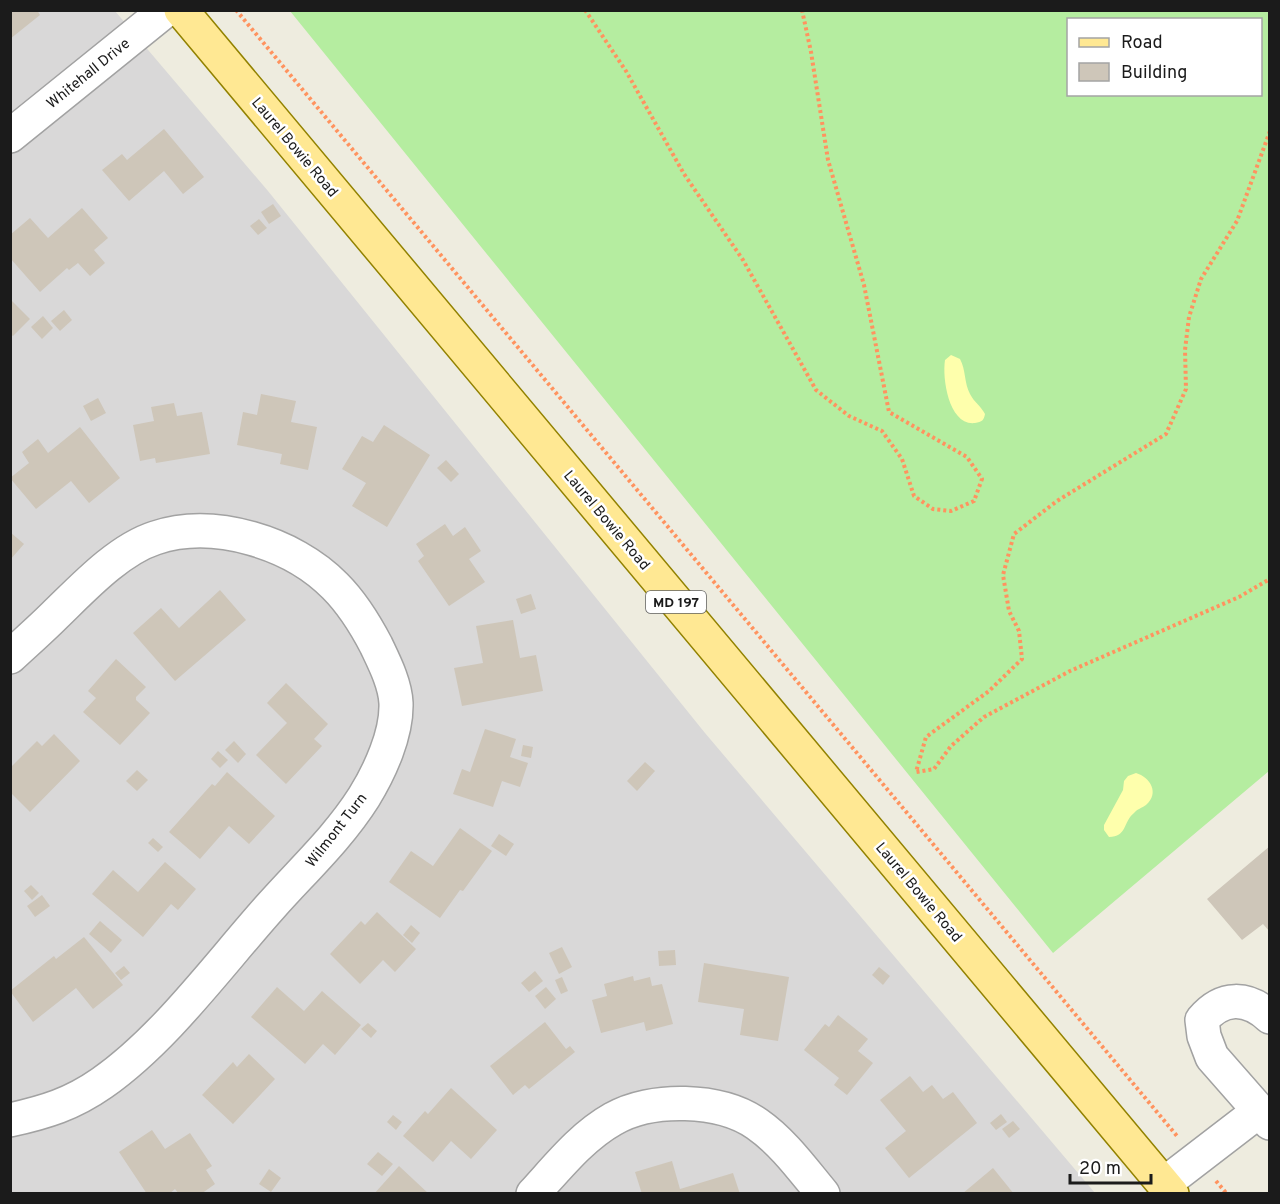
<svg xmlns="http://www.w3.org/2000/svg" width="1280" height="1204" viewBox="0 0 1280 1204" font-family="Overpass,sans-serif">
  <rect width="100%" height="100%" fill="#eeecdf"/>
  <!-- residential -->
  <path fill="#d9d8d8" d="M10 11H115L268 191 705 733 1095 1193H11Z"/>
  <!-- grass -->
  <path fill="#b5eda0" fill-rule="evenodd" d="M290 11H1269V771L1053 953ZM1068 20H1260V94H1068Z"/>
  <!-- sand -->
  <g fill="#feffac">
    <path d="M951 355 960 359C966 370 964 383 970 394 974 402 981 406 985 414 984 420 982 422 975 423 949 426 942 379 945 360Z"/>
    <path d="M1136 773C1150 777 1160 793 1146 805 1142 808 1137 809 1134 813 1123 822 1127 837 1109 837L1104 830V825L1123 790 1124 781 1128 776Z"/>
  </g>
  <!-- building -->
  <g fill="#cec6b9">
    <path d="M10 10H37L40 15 10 39Z"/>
    <path d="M164 129 204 177 183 194 164 171 129 201 102 170 122 154 127 160Z"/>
    <path d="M273 204 281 216 269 224 261 212Z"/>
    <path d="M82 208 108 238 94 250 105 263 90 276 78 263 69 270 67 268 40 292 10 258V235L30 218 48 238Z"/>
    <path d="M259 219 267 228 258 235 250 226Z"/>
    <path d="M10 299 30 319 13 336 10 334Z"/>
    <path d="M64 310 72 320 60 331 51 321Z"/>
    <path d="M43 316 53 328 42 339 31 327Z"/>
    <path d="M261 394 296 401 291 422 317 427 308 470 280 464 282 454 237 445 243 412 257 415Z"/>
    <path d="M98 398 106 413 91 421 83 406Z"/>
    <path d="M174 403 177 416 202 412 210 454 156 463 155 458 140 461 133 425 154 421 151 407Z"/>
    <path d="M384 425 430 455 387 527 352 506 366 483 342 469 362 436 373 442Z"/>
    <path d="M80 427 120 478 89 503 71 481 36 509 10 478 29 463 22 452 38 439 48 453Z"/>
    <path d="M446 460 459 474 451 482 437 468Z"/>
    <path d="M445 524 453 536 465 527 481 551 469 559 485 582 449 606 418 561 424 556 416 544Z"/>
    <path d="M10 532 24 544 10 560Z"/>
    <path d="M220 590 246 620 175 681 133 633 161 608 179 628Z"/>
    <path d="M531 594 536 609 521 614 516 599Z"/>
    <path d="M513 620 520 658 536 655 543 691 462 706 454 668 483 663 476 626Z"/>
    <path d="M116 659 146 687 136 697V700L150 713 120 745 83 712 96 698 88 691Z"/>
    <path d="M286 683 328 724 314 739 322 746 286 784 256 755 287 723 267 703Z"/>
    <path d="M485 729 516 739 510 757 528 763 520 787 502 781 493 807 453 794 462 769 470 772Z"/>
    <path d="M54 734 80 761 30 812 10 792V768L37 741 42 746Z"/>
    <path d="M234 741 246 754 238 763 225 750Z"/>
    <path d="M523 745 533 747 531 758 521 756Z"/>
    <path d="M218 751 228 760 220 768 211 759Z"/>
    <path d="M645 762 655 771 637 791 627 781Z"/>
    <path d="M137 770 148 780 137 791 126 781Z"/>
    <path d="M227 772 275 816 249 844 229 826 200 859 169 832 212 784 215 786Z"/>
    <path d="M460 828 492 851 463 891 460 890 440 918 389 882 411 851 433 866Z"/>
    <path d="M499 834 514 844 506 856 491 846Z"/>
    <path d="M153 838 163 847 158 852 148 843Z"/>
    <path d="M1270 846V932L1263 924 1242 940 1207 899Z"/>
    <path d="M165 862 196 889 178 910 171 904 143 937 92 894 113 870 138 892Z"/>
    <path d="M31 885 39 893 32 900 24 891Z"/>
    <path d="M42 895 50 906 35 917 27 906Z"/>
    <path d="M377 912 416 949 395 972 383 960 360 984 330 954 361 921 365 925Z"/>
    <path d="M100 921 122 940 111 953 89 934Z"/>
    <path d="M411 925 420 933 412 943 403 935Z"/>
    <path d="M84 937 123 985 93 1009 76 988 33 1022 10 991 54 956 56 959Z"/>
    <path d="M562 947 572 967 559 974 549 953Z"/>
    <path d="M675 950 676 965 659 966 658 951Z"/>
    <path d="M704 963 789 977 778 1041 740 1035 744 1009 698 1002Z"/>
    <path d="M124 966 130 973 121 980 115 973Z"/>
    <path d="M879 967 890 976 883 985 872 975Z"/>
    <path d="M535 971 543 981 529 992 521 983Z"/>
    <path d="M633 976 634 981 650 977 652 986 662 984 673 1024 646 1031 644 1022 601 1033 592 1000 607 996 604 984Z"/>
    <path d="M562 977 568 991 561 994 555 980Z"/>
    <path d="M277 987 304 1011 322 991 361 1025 335 1055 323 1044 305 1064 251 1017Z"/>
    <path d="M546 987 556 999 545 1009 535 996Z"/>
    <path d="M838 1015 868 1039 858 1051 873 1063 847 1095 834 1085 839 1078 804 1050 825 1024 829 1027Z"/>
    <path d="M545 1022 566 1049 570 1046 575 1052 529 1089 525 1085 513 1095 490 1066Z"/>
    <path d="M368 1023 377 1031 371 1038 361 1029Z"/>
    <path d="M249 1054 275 1079 233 1124 202 1095 233 1062 237 1067Z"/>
    <path d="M910 1076 923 1092 932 1085 943 1099 953 1092 977 1123 909 1178 885 1148 906 1131 880 1100Z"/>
    <path d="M451 1088 497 1130 471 1159 451 1141 433 1162 403 1136 425 1111 428 1114Z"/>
    <path d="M1001 1114 1007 1122 996 1130 990 1123Z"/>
    <path d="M393 1115 402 1122 396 1130 387 1122Z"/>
    <path d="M1013 1121 1020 1129 1009 1138 1002 1129Z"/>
    <path d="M152 1130 165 1149 190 1133 212 1166 206 1170 215 1184 201 1194H179L175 1189 169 1194H147L119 1152Z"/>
    <path d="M378 1152 393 1164 382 1176 367 1164Z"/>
    <path d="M672 1161 680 1189 733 1173 740 1194H642L635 1172Z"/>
    <path d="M399 1166 429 1194H374Z"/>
    <path d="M993 1168 1014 1194H962Z"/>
    <path d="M269 1169 281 1178 271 1192 259 1184Z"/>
  </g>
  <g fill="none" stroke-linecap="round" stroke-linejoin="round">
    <defs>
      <g id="minor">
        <path d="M10 136 166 10"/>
        <path d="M10 657C25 643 41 629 55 615 83 588 118 550 155 538 214 518 293 543 335 586 352 603 365 624 376 645 384 662 395 683 396 703 397 734 380 771 364 797 338 838 303 870 271 906 219 964 165 1039 102 1083 72 1104 46 1112 10 1120"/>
        <path d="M1270 1017C1247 996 1222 996 1202 1020L1204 1036 1212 1057 1270 1123"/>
        <path d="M1164 1184 1259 1111"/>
        <path d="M533 1194C557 1168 581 1137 613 1119 651 1097 720 1098 757 1124 783 1142 803 1170 823 1194"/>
      </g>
      <path id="major" d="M181 10 1172 1194"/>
    </defs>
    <!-- minor casing -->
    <use href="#minor" stroke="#a2a2a2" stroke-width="36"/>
    <!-- major casing -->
    <use href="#major" stroke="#928200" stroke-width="36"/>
    <!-- path -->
    <g stroke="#ff935f" stroke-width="4" stroke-dasharray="3 3" stroke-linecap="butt">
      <path d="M236 10 1177 1136"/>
      <path d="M585 10 626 71 684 174 743 260 816 390 849 416 882 431 902 459 914 496 933 509 951 511 974 501 982 479 967 457 889 412 864 285 828 160 811 52 802 10"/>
      <path d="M1270 131 1237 221 1201 279 1189 317 1185 350 1186 389 1166 434 1057 501 1014 534 1003 575 1009 611 1019 631 1022 659 989 691 926 737 916 772 934 769 951 746 984 717 1070 671 1239 597 1270 579"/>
      <path d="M1216 1181 1227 1194"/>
    </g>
    <!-- minor -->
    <use href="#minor" stroke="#fff" stroke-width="33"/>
    <!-- major -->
    <use href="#major" stroke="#ffe893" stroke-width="33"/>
  </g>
  <g text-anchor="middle" stroke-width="5" stroke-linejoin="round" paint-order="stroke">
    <!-- shield labels -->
    <rect fill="#fff" stroke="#5f5f5f" stroke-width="1.5" x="646" y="591" width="60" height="22" rx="4.5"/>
    <g font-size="14" font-weight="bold" fill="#1b1b1b">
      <text x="676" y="607">MD 197</text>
    </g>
    <!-- street labels -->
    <g font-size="15" fill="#1b1b1b" stroke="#fff">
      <text transform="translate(88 73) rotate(-39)" y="5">Whitehall Drive</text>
      <text transform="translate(295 147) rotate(50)" y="5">Laurel Bowie Road</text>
      <text transform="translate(607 520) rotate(50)" y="5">Laurel Bowie Road</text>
      <text transform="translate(336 830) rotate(-52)" y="5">Wilmont Turn</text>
      <text transform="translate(919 892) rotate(50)" y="5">Laurel Bowie Road</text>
    </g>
  </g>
  <!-- border -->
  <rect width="1280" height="1204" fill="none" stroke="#1b1b1b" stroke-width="24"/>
  <!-- legend -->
  <rect x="1067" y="18" width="195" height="78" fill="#ffffff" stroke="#a4a4a4" stroke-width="1.5"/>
  <rect x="1079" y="38" width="30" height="9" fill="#ffe893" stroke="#a4a4a4" stroke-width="1.5"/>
  <text x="1121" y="48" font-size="18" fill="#1b1b1b">Road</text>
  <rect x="1079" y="63" width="30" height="18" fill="#cec6b9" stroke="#a4a4a4" stroke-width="1.5"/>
  <text x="1121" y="78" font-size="18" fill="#1b1b1b">Building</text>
  <!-- scale -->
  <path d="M1070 1174v9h81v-9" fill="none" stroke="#1b1b1b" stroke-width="3"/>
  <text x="1079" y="1174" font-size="18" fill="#1b1b1b" stroke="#ffffff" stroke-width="4.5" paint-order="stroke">20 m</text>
</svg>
